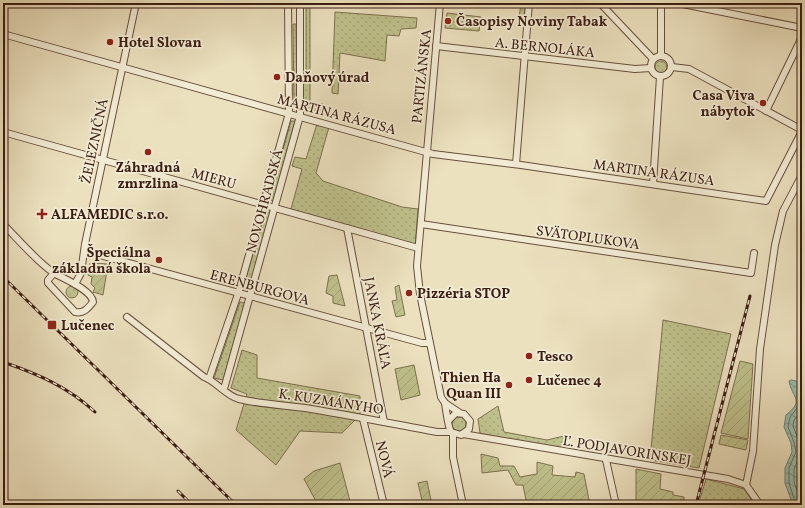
<svg xmlns="http://www.w3.org/2000/svg" width="805" height="508" viewBox="0 0 805 508" font-family="Vollkorn,serif">
  <defs>
    <pattern id="grass-dots" width="8" height="8" patternUnits="userSpaceOnUse"><rect width="8" height="8" fill="#bfc18c"/><path d="M2 2h.1M6 6h.1" fill="none" stroke="#a5a578" stroke-width="1.8" stroke-linecap="round"/></pattern>
    <pattern id="garden-furrows" width="10" height="10" patternUnits="userSpaceOnUse"><rect width="10" height="10" fill="#bfc18c"/><path d="M-1 1l2-2M0 10L10 0M9 11l2-2" fill="none" stroke="#a5a578"/></pattern>
    <pattern id="water-waves" width="16" height="10" patternUnits="userSpaceOnUse"><rect width="16" height="10" fill="#99beaf"/><path d="M0 5q4-4 8 0t8 0" fill="none" stroke="#7e9a8d"/></pattern>
  </defs>
  <rect width="100%" height="100%" fill="#ece1bf"/>
  <filter id="stains"><feTurbulence type="fractalNoise" baseFrequency=".005" numOctaves="4"/><feColorMatrix values="0 0 0 0 .2 0 0 0 0 .09 0 0 0 0 .02 0 0 0 .5 -.17"/></filter>
  <radialGradient id="worn" r=".72"><stop offset=".6" stop-color="#630" stop-opacity="0"/><stop offset="1" stop-color="#630" stop-opacity=".3"/></radialGradient>
  <!-- grass -->
  <g fill="url(#grass-dots)" stroke="#7d704f">
    <path d="M303 3H310V104H323L324 115 303 111 302 83 306 82V7L302 6Z"/>
    <path d="M521 3H526L524 18H519Z"/>
    <path d="M335 12 417 18 416 28 401 29 399 36 387 35 385 61 340 53 338 94 332 93Z"/>
    <path d="M447 13 481 17 479 31 445 28Z"/>
    <path d="M293 24H296L297 108H294Z"/>
    <circle cx="661" cy="67" r="6"/>
    <path d="M291 121H295L273 201 269 199Z"/>
    <path d="M317 124 329 127 316 173 323 181 402 207 418 209 415 248 291 209 302 169 292 166 295 157 306 159Z"/>
    <path d="M265 212 270 213 249 289 243 288Z"/>
    <circle cx="72" cy="292" r="6"/>
    <path d="M240 302 245 303 223 380 214 378Z"/>
    <path d="M663 320 731 334 699 468 650 460Z"/>
    <path d="M242 350 257 355V378L360 396V415L342 433 300 431 276 465 236 430 247 394 231 388Z"/>
    <path d="M498 406 504 432 547 440 564 436 563 449 492 437 480 433 478 419Z"/>
    <circle cx="459" cy="424" r="7"/>
    <path d="M706 479 744 489 755 505H698Z"/>
  </g>
  <!-- garden -->
  <g fill="url(#garden-furrows)" stroke="#7d704f">
    <path d="M90 263 108 264 103 295 93 292 95 288 91 284 92 277 88 275Z"/>
    <path d="M337 275 345 306 333 303V296L326 293 329 276Z"/>
    <path d="M399 285 405 315 396 317 392 301 397 300 395 287Z"/>
    <path d="M740 361 753 364 748 439 721 433Z"/>
    <path d="M414 365 420 395 401 400 395 369Z"/>
    <path d="M721 435 748 440 746 450 719 444Z"/>
    <path d="M481 454 498 458 500 466H514L520 477 537 474V462L553 466 552 475 575 477 576 472 584 474 590 505H527L523 485H516L508 470 482 473Z"/>
    <path d="M340 463 351 505H318L304 479 314 471Z"/>
    <path d="M636 469 661 474 660 489 673 492V495L684 497V500L658 505H636Z"/>
    <path d="M427 481 432 505H423L418 483Z"/>
  </g>
  <!-- water -->
  <path fill="url(#water-waves)" stroke="#737e70" d="M791 380 796 381 802 387V505H793L785 483V468L792 452 791 443 784 427 786 415C805 400 792 398 789 381Z"/>
  <g fill="none" stroke-linecap="round" stroke-linejoin="round">
    <!-- shore -->
    <g stroke="#6a6e60" stroke-width="1">
      <path d="M796 505 789 483V468L796 452 794 442 788 427 790 417 801 403 799 392 802 390"/>
      <path d="M802 505 794 482V469L801 452 799 441 793 426 794 420 802 411"/>
    </g>
    <defs>
      <g id="minor">
        <path d="M440 3 417 266 420 294 441 397 445 403 460 413"/>
        <path d="M600 3 653 59"/>
        <path d="M661 3V56"/>
        <path d="M678 3 802 28"/>
        <path d="M3 34 433 154 521 165 766 201 802 131"/>
        <path d="M436 46 635 69 651 68"/>
        <circle cx="661" cy="66" r="10"/>
        <path d="M672 67 689 69 802 130"/>
        <path d="M766 111 802 37"/>
        <path d="M3 132 418 248"/>
        <path d="M516 164 529 3"/>
        <path d="M653 184 660 77"/>
        <path d="M3 224C17 238 38 263 54 273 64 279 92 290 93 302 88 308 84 314 75 312L48 283V280L54 273"/>
        <path d="M421 224 751 273 754 253"/>
        <path d="M347 228 384 422"/>
        <path d="M85 251 422 343H429"/>
        <path d="M75 284 81 273 85 244 136 3"/>
        <path d="M127 317 204 377C216 381 226 396 239 399 260 404 283 405 305 408 349 415 393 424 437 432H451"/>
        <path d="M209 379 238 294 289 113 288 3"/>
        <path d="M224 389 300 116V3"/>
        <path d="M445 403C446 409 448 427 451 432L461 435 469 429 470 421 464 414 456 413 449 420"/>
        <path d="M363 419 384 505"/>
        <path d="M453 433V457L463 505"/>
        <path d="M463 434 728 479 746 485 760 505"/>
        <path d="M606 460 616 505"/>
        <path d="M746 485 753 451 760 349 775 245 783 211 802 175"/>
      </g>
    </defs>
    <!-- minor casing -->
    <use href="#minor" stroke="#674f3d" stroke-width="8"/>
    <!-- minor -->
    <use href="#minor" stroke="#f3ecd5" stroke-width="6"/>
    <defs>
      <g id="rail">
        <path d="M3 277 236 505"/>
        <path d="M3 362C38 374 68 387 95 412"/>
        <path d="M178 491 192 505"/>
        <path d="M696 505 750 296"/>
      </g>
    </defs>
    <!-- rail casing -->
    <use href="#rail" stroke="#3b1e12" stroke-width="3"/>
    <!-- rail -->
    <use href="#rail" stroke="#f3ecd5" stroke-width="1.5" stroke-dasharray="4.5" stroke-linecap="butt"/>
  </g>
  <!-- markers -->
  <g fill="#8f2418" stroke="#f3ecd5" stroke-width="1.5">
    <circle cx="448" cy="21" r="4"/>
    <circle cx="110" cy="42" r="4"/>
    <circle cx="277" cy="77" r="4"/>
    <circle cx="763" cy="103" r="4"/>
    <circle cx="148" cy="152" r="4"/>
    <path d="M40 208h4v4h4v4h-4v4h-4v-4h-4v-4h4z"/>
    <circle cx="159" cy="260" r="4"/>
    <circle cx="409" cy="293" r="4"/>
    <rect x="47" y="320" width="10" height="10" rx="2"/>
    <circle cx="529" cy="356" r="4"/>
    <circle cx="529" cy="380" r="4"/>
    <circle cx="509" cy="385" r="4"/>
  </g>
  <g text-anchor="middle" stroke-width="3.5" stroke-linejoin="round" paint-order="stroke">
    <!-- poi labels -->
    <g font-size="14" font-weight="bold" fill="#3b1e12" stroke="#f3ecd5" text-anchor="start">
      <text x="456" y="26">Časopisy Noviny Tabak</text>
      <text x="118" y="47">Hotel Slovan</text>
      <text x="285" y="82">Daňový úrad</text>
      <text x="755" y="100" text-anchor="end">Casa Viva<tspan x="755" dy="16">nábytok</tspan></text>
      <text x="148" y="172" text-anchor="middle">Záhradná<tspan x="148" dy="16">zmrzlina</tspan></text>
      <text x="51" y="219">ALFAMEDIC s.r.o.</text>
      <text x="151" y="257" text-anchor="end">Špeciálna<tspan x="151" dy="16">základná škola</tspan></text>
      <text x="417" y="298">Pizzéria STOP</text>
      <text x="61" y="330">Lučenec</text>
      <text x="537" y="361">Tesco</text>
      <text x="501" y="382" text-anchor="end">Thien Ha<tspan x="501" dy="16">Quan III</tspan></text>
      <text x="537" y="385">Lučenec 4</text>
    </g>
    <!-- street labels -->
    <g font-size="14" fill="#3b1e12" stroke="#f3ecd5">
      <text transform="translate(545 47) rotate(6)" y="5">A. BERNOLÁKA</text>
      <text transform="translate(421 76) rotate(-84)" y="5">PARTIZÁNSKA</text>
      <text transform="translate(337 114) rotate(15)" y="5">MARTINA RÁZUSA</text>
      <text transform="translate(94 141) rotate(-78)" y="5">ŽELEZNIČNÁ</text>
      <text transform="translate(654 172) rotate(8)" y="5">MARTINA RÁZUSA</text>
      <text transform="translate(214 178) rotate(15)" y="5">MIERU</text>
      <text transform="translate(264 201) rotate(-75)" y="5">NOVOHRADSKÁ</text>
      <text transform="translate(588 237) rotate(8)" y="5">SVÄTOPLUKOVA</text>
      <text transform="translate(260 287) rotate(15)" y="5">ERENBURGOVA</text>
      <text transform="translate(378 323) rotate(79)" y="5">JANKA KRÁĽA</text>
      <text transform="translate(331 401) rotate(9)" y="5">K. KUZMÁNYHO</text>
      <text transform="translate(627 450) rotate(9)" y="5">Ľ. PODJAVORINSKEJ</text>
      <text transform="translate(385 459) rotate(77)" y="5">NOVÁ</text>
    </g>
  </g>
  <!-- margin -->
  <rect width="805" height="508" fill="none" stroke="#ece1bf" stroke-width="16"/>
  <rect x="4" y="4" width="797" height="500" fill="none" stroke="#3b1e12" stroke-width="2"/>
  <rect x="8" y="8" width="789" height="492" fill="none" stroke="#3b1e12"/>
  <rect width="100%" height="100%" filter="url(#stains)"/>
  <rect width="100%" height="100%" fill="url(#worn)"/>
</svg>
